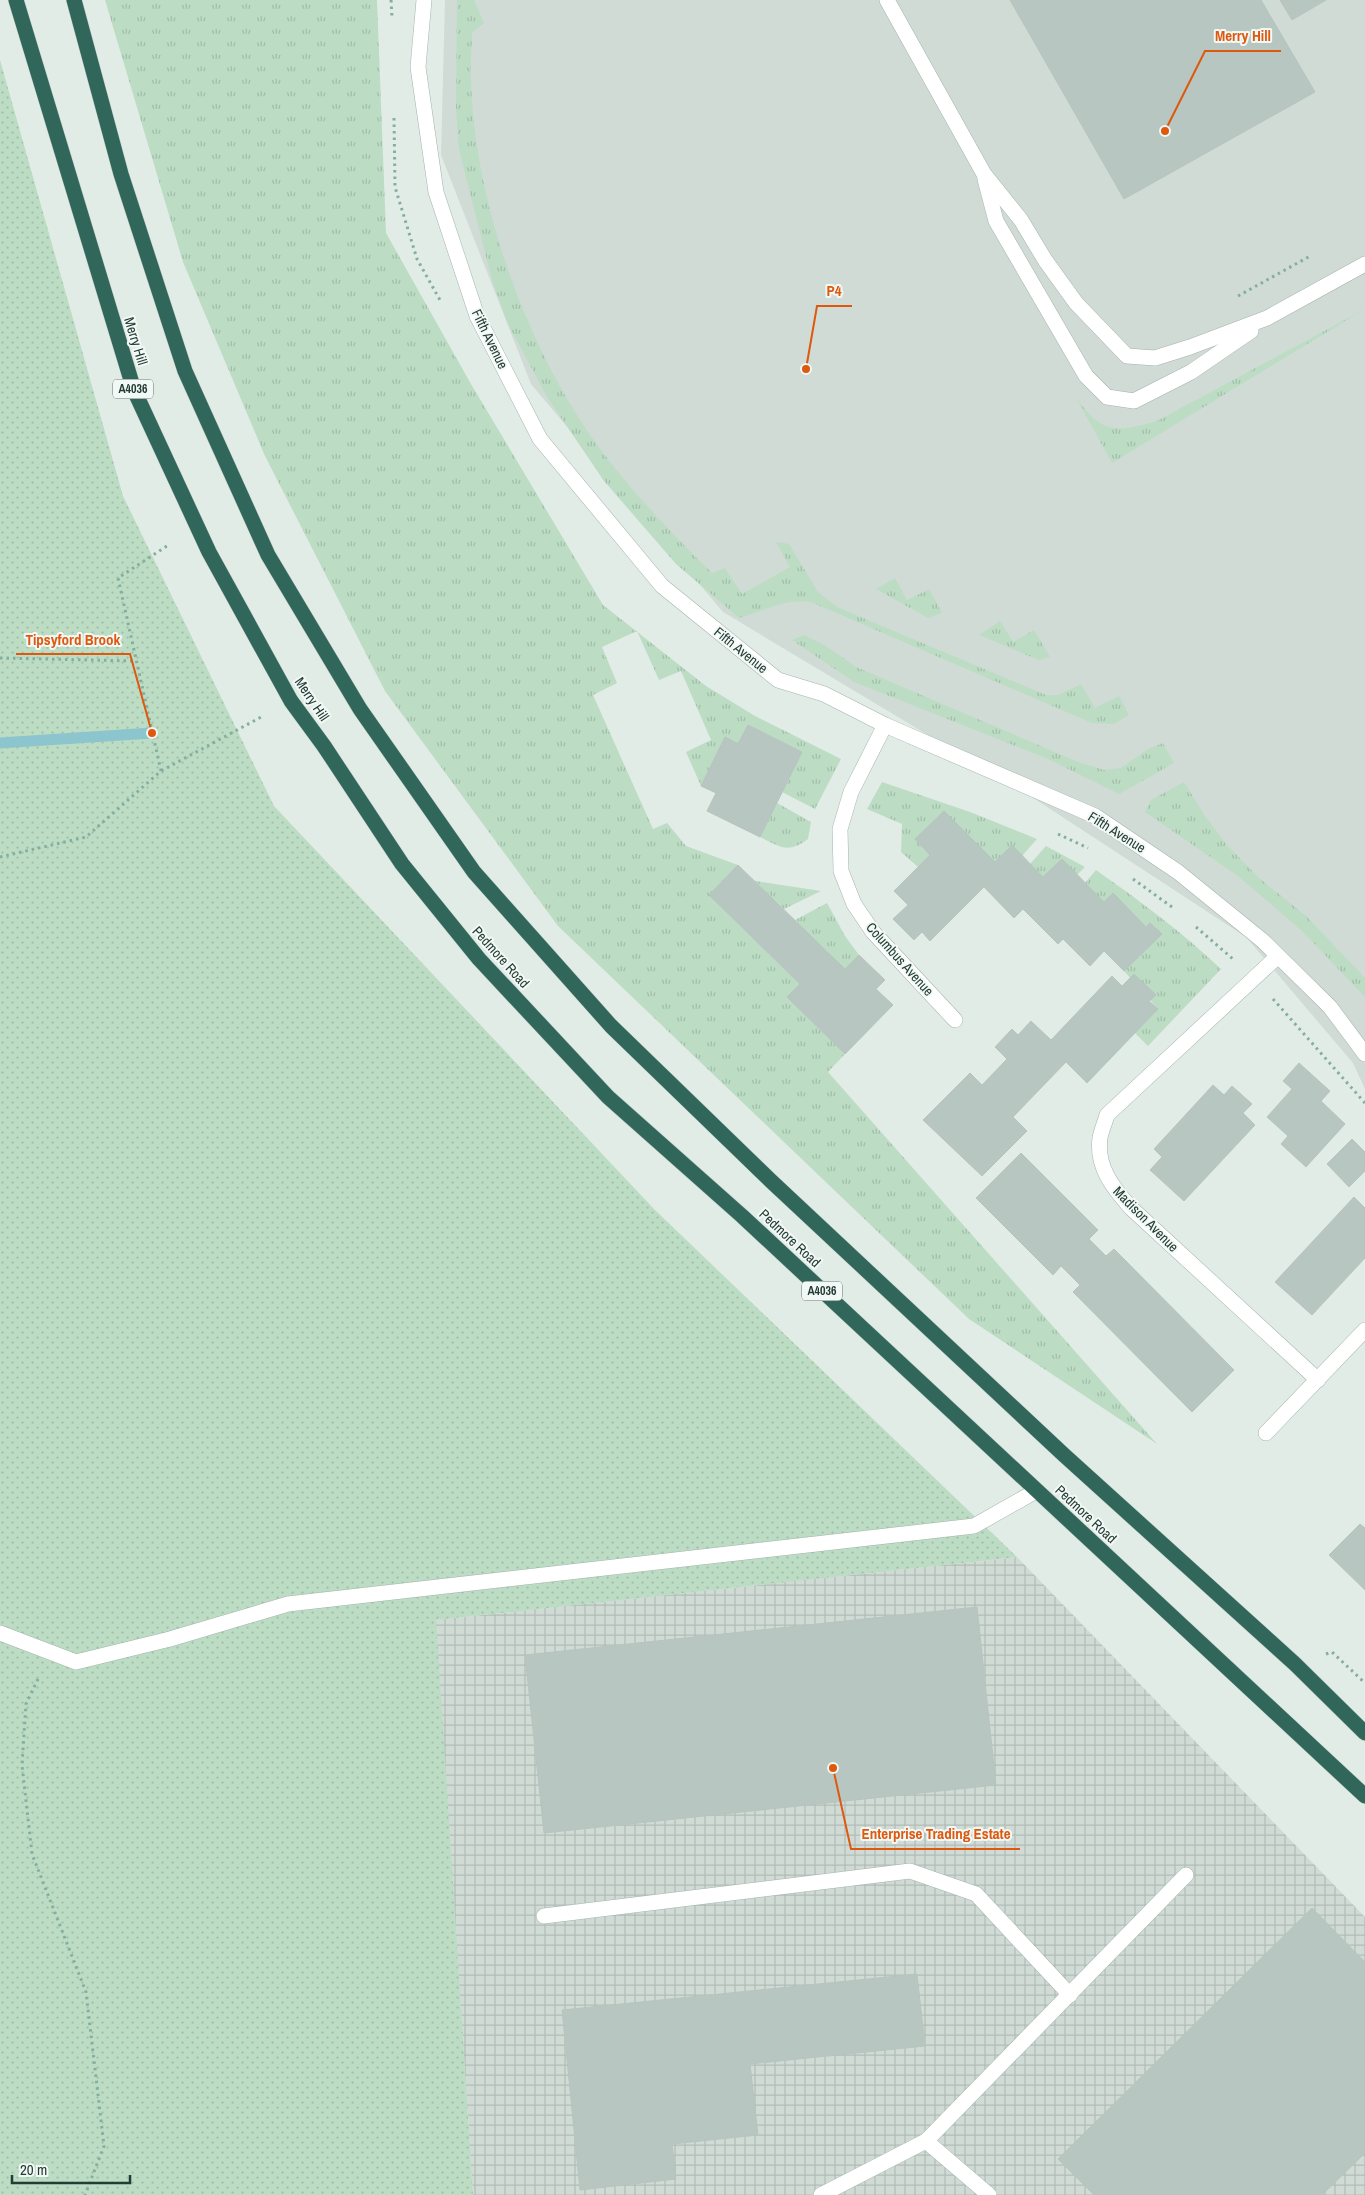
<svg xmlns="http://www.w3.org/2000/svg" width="1365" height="2195" viewBox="0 0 1365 2195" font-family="'Archivo Narrow',sans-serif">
  <defs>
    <pattern id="industrial-grid" width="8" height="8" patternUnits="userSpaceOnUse" patternTransform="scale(1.25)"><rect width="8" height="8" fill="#d0dbd6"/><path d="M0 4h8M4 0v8" fill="none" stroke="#b2bdb8"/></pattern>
    <pattern id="grass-tufts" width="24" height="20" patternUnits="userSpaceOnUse" patternTransform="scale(1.25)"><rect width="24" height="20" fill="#bcdcc4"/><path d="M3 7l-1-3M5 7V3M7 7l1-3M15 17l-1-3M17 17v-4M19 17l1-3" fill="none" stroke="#a1bea9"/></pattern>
    <pattern id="park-dots" width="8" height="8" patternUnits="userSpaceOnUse" patternTransform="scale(1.25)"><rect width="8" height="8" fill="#bcdcc4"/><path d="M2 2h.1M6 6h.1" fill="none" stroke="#a1bea9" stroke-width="1.8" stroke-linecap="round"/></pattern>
  </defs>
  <rect width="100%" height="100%" fill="#e2ece7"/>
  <!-- built -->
  <path fill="#d0dbd6" d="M445 0H1365V1089L1353 1063 1246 937 1038 801 723 612 531 384 441 155Z"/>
  <!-- industrial -->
  <path fill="url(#industrial-grid)" d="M1017 1557 1365 1917V2195H473L435 1620Z"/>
  <!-- grass -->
  <g fill="url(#grass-tufts)">
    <path d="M105 0H377L386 233 471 384 603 605 706 686 755 716 841 759 815 809 782 792 802 752 748 725 738 744 725 738 701 786 686 752 711 740 681 671 659 680 637 631 602 647 617 683 593 695 653 829 667 823 686 846 738 865 709 895 800 984 787 997 845 1054 828 1072 1157 1444 969 1319 558 926 385 691 265 456 183 262Z"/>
    <path d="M457 0H474L484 23 472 33C472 48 470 64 471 79 474 202 526 347 598 446 632 492 671 533 712 573L725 568 742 594 790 567 776 542 789 544 818 592 837 607 1046 695H1058L1081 684 1095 708 1119 696 1129 715 1114 724 1092 723 811 602C786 598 763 611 739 618L676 564 604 481 547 397 507 322 492 280 459 149 456 110Z"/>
    <path d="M1365 309 1112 463 1075 396C1101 434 1116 433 1157 421Z"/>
    <path d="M895 578 907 600 929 589 942 613 928 618 876 589Z"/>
    <path d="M1000 621 1013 642 1034 630 1050 657 1039 660 979 635Z"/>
    <path d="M804 635 826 646 856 667 1078 762 1104 770 1121 768 1148 749 1163 743 1174 763 1119 794 1046 758 854 682 792 640Z"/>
    <path d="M882 782 970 812 1037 839 1022 856 1012 845 995 862 944 811 915 839 930 855 918 867 901 852 902 824 867 809Z"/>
    <path d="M1184 782 1205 816 1227 845 1259 878 1306 916 1365 978V997L1302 931 1238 876 1145 812 1151 800Z"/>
    <path d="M777 803 811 822 808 839C788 854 780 847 760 837Z"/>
    <path d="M1046 846 1085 867 1077 875 1043 877 1030 864Z"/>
    <path d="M1096 870C1140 901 1182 932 1221 969L1148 1046 1135 1033 1158 1009 1124 971 1161 934 1146 927 1113 894 1104 902 1085 883Z"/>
    <path d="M755 881 821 891 784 909Z"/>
    <path d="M827 903 845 936 859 955 845 969 795 920Z"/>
  </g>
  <!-- park -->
  <path fill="url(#park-dots)" d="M0 60 123 496 274 806 655 1210 1017 1557 436 1620 473 2195H0Z"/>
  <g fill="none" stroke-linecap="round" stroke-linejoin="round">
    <!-- stream -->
    <path stroke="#8dc5ce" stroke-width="11" d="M0 743 152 733"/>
  </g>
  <!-- building -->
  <g fill="#b7c6c0" stroke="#b5c5be">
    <path d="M1010 0H1261L1315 92 1124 199Z"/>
    <path d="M1280 0H1326L1292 20Z"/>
    <path d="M748 725 802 752 760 837 707 811 716 793 701 786 725 737 738 744Z"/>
    <path d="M944 811 995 862 1012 845 1043 877 1062 859 1104 902 1113 893 1146 927 1150 923 1162 934 1124 971 1104 951 1090 966 1063 939 1058 944 1023 909 1014 918 984 887 930 941 922 932 914 940 893 919 908 905 894 891 930 855 915 839Z"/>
    <path d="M738 865 845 969 859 955 885 980 876 989 893 1005 845 1054 787 997 800 984 709 895Z"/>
    <path d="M1134 974 1156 995 1149 1001 1158 1009 1087 1083 1066 1062 1013 1117 1027 1131 982 1176 923 1120 970 1073 982 1085 1007 1059 995 1047 1012 1029 1018 1035 1031 1021 1051 1040 1112 976 1122 986Z"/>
    <path d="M1299 1063 1330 1091 1321 1101 1345 1124 1306 1167 1281 1144 1288 1136 1267 1117 1292 1089 1283 1081Z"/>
    <path d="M1213 1085 1224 1095 1232 1086 1252 1104 1243 1113 1255 1125 1184 1201 1150 1170 1162 1157 1154 1149Z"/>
    <path d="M1352 1139 1365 1152V1171L1349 1187 1327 1164Z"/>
    <path d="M1021 1153 1098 1230 1089 1239 1106 1256 1114 1249 1234 1370 1192 1412 1073 1292 1080 1285 1061 1266 1053 1275 976 1198Z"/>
    <path d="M1354 1197 1365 1208V1258L1312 1315 1275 1282Z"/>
    <path d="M1360 1524 1365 1528V1590L1329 1555Z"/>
    <path d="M977 1607 996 1785 544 1833 525 1655Z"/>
    <path d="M1312 1908 1365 1962V2153L1322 2195H1094L1058 2159Z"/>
    <path d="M917 1974 925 2046 750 2064 758 2135 672 2144 676 2179 580 2190 562 2010Z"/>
  </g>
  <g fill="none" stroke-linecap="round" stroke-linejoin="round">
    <defs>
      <g id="minor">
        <path d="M424 0 418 67 436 192 477 316 540 439 662 586 778 680 824 694 885 725 1095 816 1178 872 1263 941 1330 1007 1365 1054"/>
        <path d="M887 0 984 174 1021 220 1045 260 1076 303 1127 356 1155 358 1190 347 1267 318 1365 264"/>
        <path d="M985 179 996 221 1086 376 1107 397 1134 401 1191 372 1251 331"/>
        <path d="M885 725 851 792 840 829 841 871 854 904 873 932 955 1020"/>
        <path d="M1278 956 1107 1115C1105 1123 1101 1131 1100 1138 1096 1167 1113 1188 1131 1208L1318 1380"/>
        <path d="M1266 1433 1365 1330"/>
        <path d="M0 1633 76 1662 170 1639 288 1604 974 1526 1036 1491"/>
        <path d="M544 1916 910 1871 976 1894 1070 1995"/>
        <path d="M821 2195 926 2141"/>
        <path d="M989 2195 926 2141 1186 1875"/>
      </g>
      <g id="highway">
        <path d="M16 0 134 390 209 552 291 701 324 746 402 864 479 959 608 1097 742 1216 1365 1796"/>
        <path d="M74 0 121 174 185 371 268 555 360 709 474 872 611 1026 771 1181 1064 1455 1295 1664 1365 1733"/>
      </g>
    </defs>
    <!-- minor casing -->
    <use href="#minor" stroke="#a5b4ae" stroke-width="16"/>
    <!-- highway casing -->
    <use href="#highway" stroke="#c1c8c6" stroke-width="16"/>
    <!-- path -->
    <g stroke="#84aea0" stroke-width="3" stroke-dasharray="2.5 4" stroke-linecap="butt">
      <path d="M391 0 392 17"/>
      <path d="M394 118 395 187 417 259 440 300"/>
      <path d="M1238 296 1312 255"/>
      <path d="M0 658 136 661"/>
      <path d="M161 771 118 578 170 544"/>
      <path d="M1058 834 1088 848"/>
      <path d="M0 857 86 837 161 771 263 716"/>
      <path d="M1133 879 1172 907"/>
      <path d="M1196 927 1233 959"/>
      <path d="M1273 999 1365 1103"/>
      <path d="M1326 1654 1332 1652 1365 1683"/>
      <path d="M38 1679 26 1704 22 1765 32 1854 86 1992 104 2146 85 2195"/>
    </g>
    <!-- minor -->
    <use href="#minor" stroke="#fff" stroke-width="15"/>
    <!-- highway -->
    <use href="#highway" stroke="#30675a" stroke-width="15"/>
  </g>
  <g text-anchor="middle" stroke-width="4" stroke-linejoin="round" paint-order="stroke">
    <!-- shield labels -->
    <g fill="#f2f8f5" stroke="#61746f" stroke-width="1">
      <rect x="113" y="379.5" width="40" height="19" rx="4"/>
      <rect x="802" y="1281.5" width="40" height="19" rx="4"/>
    </g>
    <g font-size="12" font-weight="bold" fill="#233c35">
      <text x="133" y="393">A4036</text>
      <text x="822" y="1295">A4036</text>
    </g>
    <!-- street labels -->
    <g font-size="14" fill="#233c35" stroke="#f2f8f5">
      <text transform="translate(490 339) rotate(64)" y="5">Fifth Avenue</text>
      <text transform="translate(136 341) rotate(73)" y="5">Merry Hill</text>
      <text transform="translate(741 650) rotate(39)" y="5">Fifth Avenue</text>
      <text transform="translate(312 699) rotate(56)" y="5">Merry Hill</text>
      <text transform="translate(1117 832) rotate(32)" y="5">Fifth Avenue</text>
      <text transform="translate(501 957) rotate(48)" y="5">Pedmore Road</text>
      <text transform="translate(900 959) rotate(48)" y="5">Columbus Avenue</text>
      <text transform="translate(1146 1219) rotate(45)" y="5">Madison Avenue</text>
      <text transform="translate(790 1238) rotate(43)" y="5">Pedmore Road</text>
      <text transform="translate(1086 1514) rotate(43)" y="5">Pedmore Road</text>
    </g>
  </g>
  <!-- callouts -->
  <path fill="none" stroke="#de580e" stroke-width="2" d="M1165 131L1205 51H1281M806 369L817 306H852M152 733L130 654H16M833 1768L851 1849H1020"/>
  <g fill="#de580e" stroke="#f2f8f5" stroke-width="2">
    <circle cx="1165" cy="131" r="5"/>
    <circle cx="806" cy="369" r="5"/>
    <circle cx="152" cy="733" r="5"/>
    <circle cx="833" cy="1768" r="5"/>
  </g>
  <g font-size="15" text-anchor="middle" font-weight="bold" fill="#de580e" stroke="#f2f8f5" stroke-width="4" stroke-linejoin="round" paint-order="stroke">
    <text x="1243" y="41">Merry Hill</text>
    <text x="834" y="296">P4</text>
    <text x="73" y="645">Tipsyford Brook</text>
    <text x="936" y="1839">Enterprise Trading Estate</text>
  </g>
  <!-- scale -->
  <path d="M12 2175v8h118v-8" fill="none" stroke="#233c35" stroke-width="2.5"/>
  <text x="20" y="2175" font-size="15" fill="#233c35" stroke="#f2f8f5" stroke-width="4" paint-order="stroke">20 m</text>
</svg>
